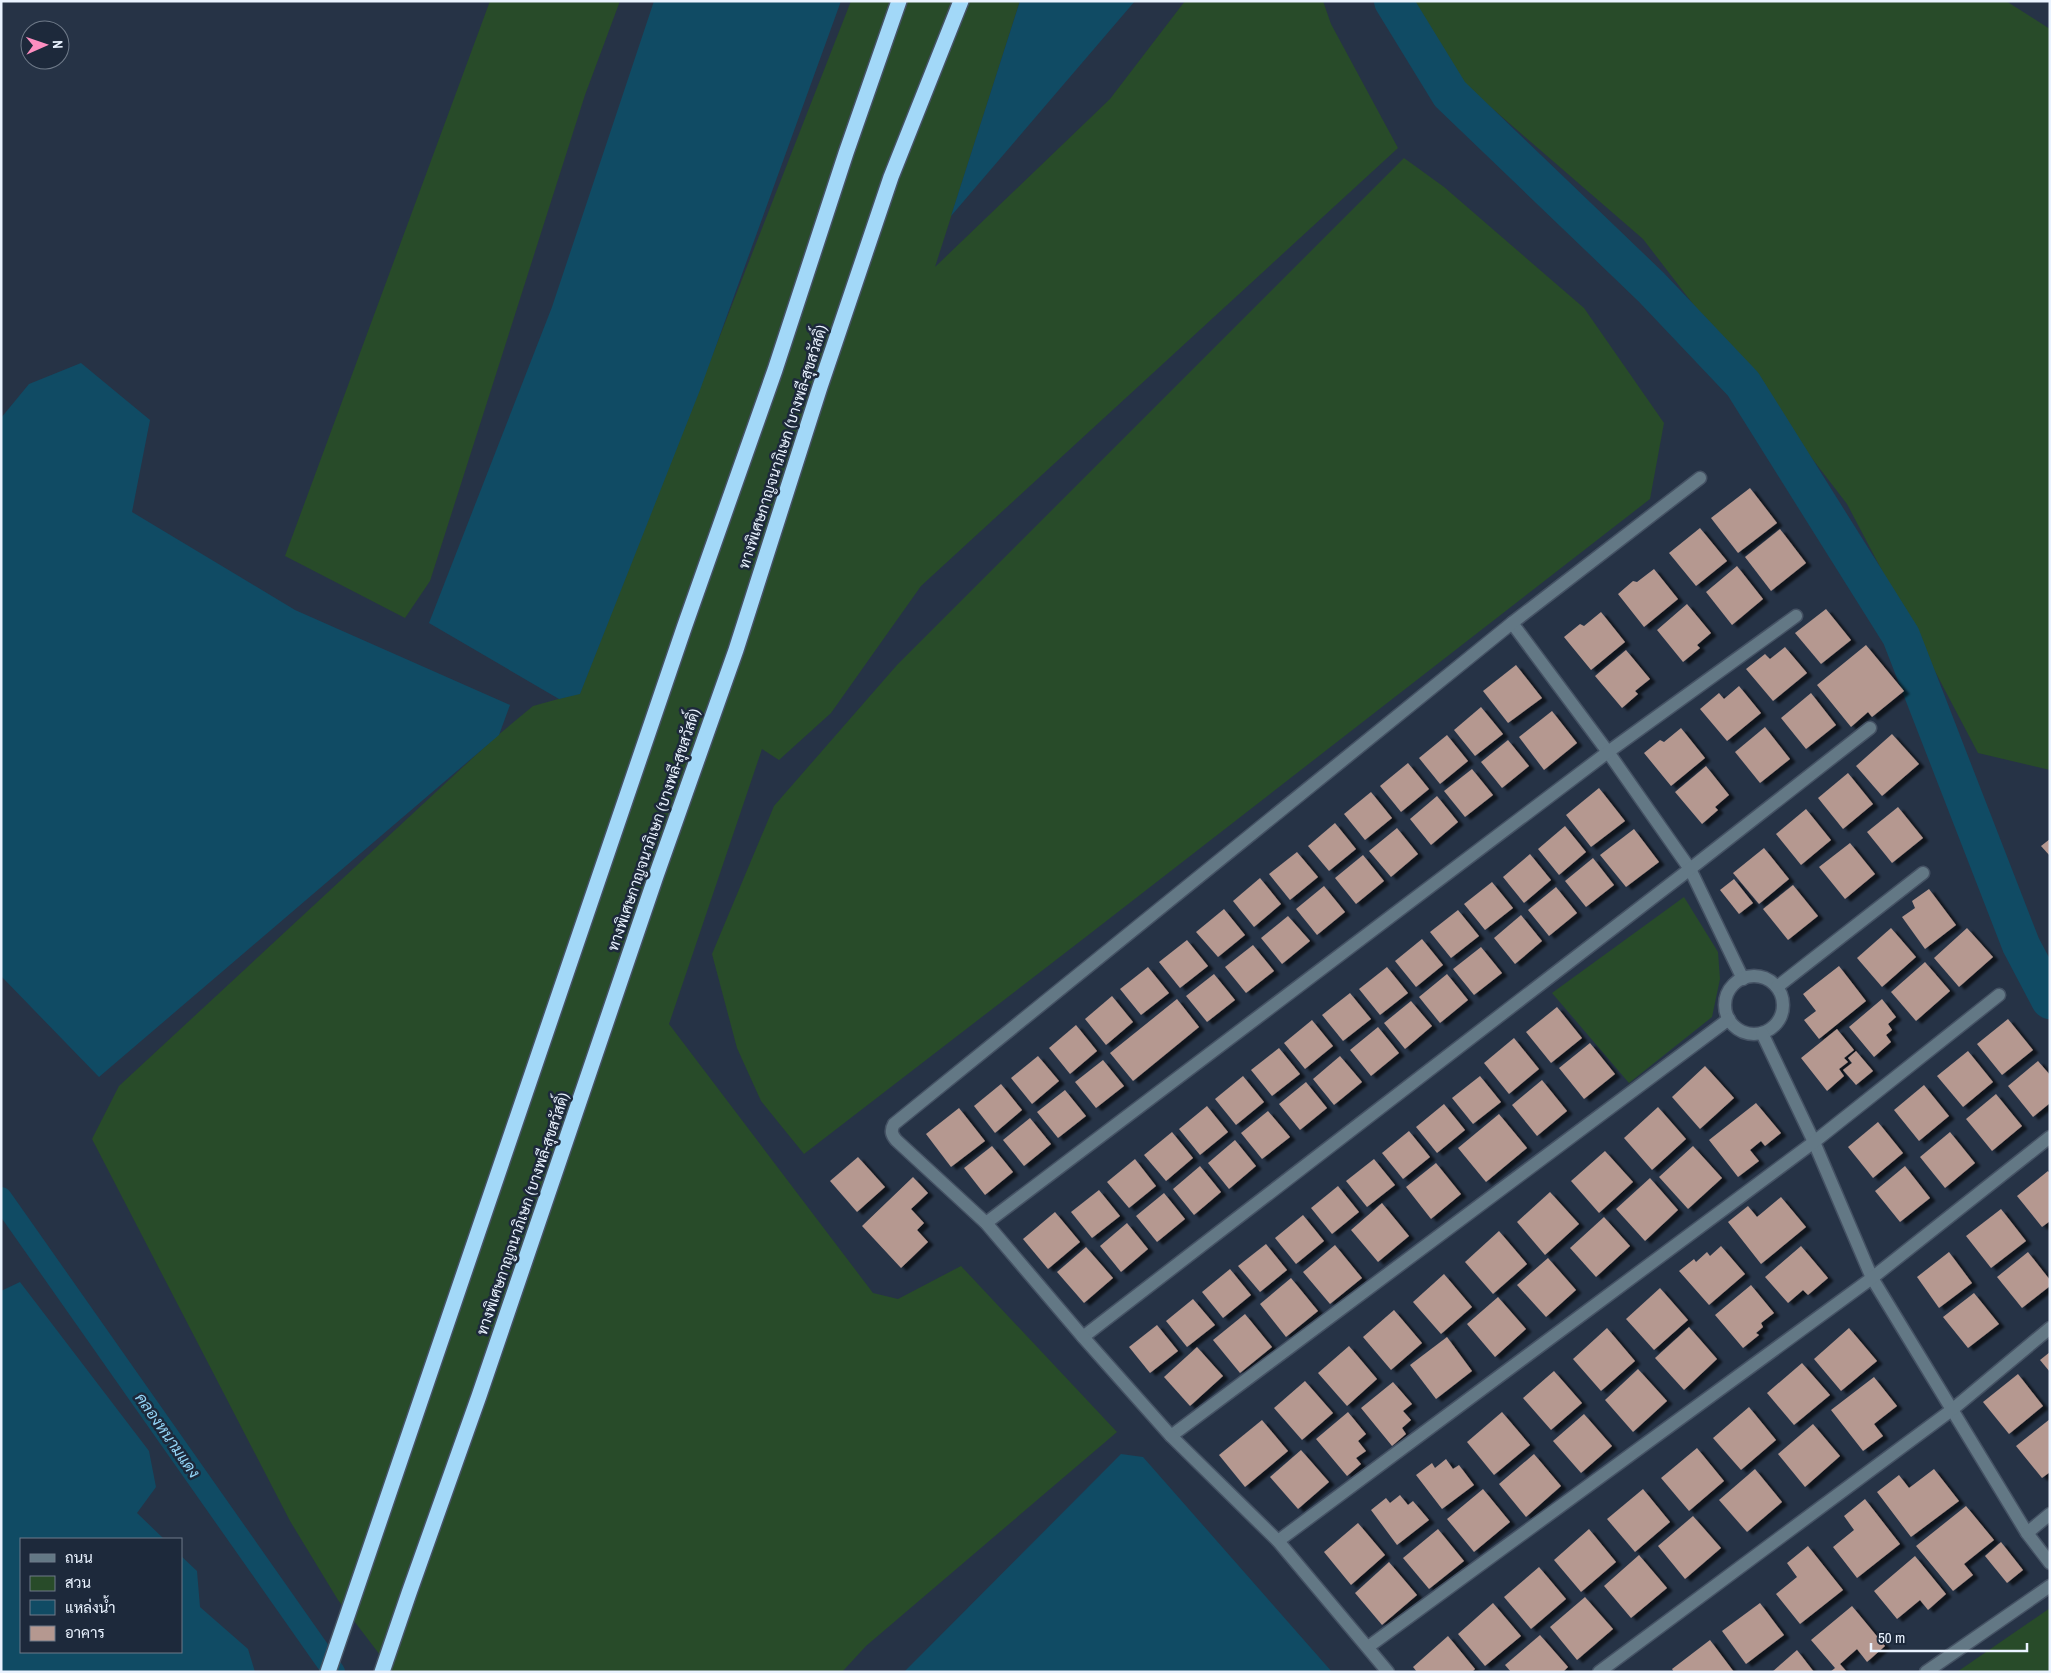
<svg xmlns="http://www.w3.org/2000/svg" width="2051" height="1673" viewBox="0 0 2051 1673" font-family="'Archivo Narrow',Sarabun,sans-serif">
  <defs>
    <filter id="shadow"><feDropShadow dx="5.5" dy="3" stdDeviation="1" flood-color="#0009"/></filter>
  </defs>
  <rect width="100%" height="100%" fill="#263346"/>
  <!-- green -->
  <g fill="#284b29">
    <path d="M490 1H620L585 95 430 581 405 618 285 556Z"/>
    <path d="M851 1H1020L935 267 1110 99 1185 1H1323L1331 24 1398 148 921 586 831 713 779 760 762 749 669 1024 873 1293 898 1299 961 1266 1117 1432 866 1646 842 1672H393L338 1600 290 1521 92 1139 119 1086 491 741 533 706 580 693Z"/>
    <path d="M1401 1H2006L2050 29V770L1978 753 1847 504 1643 239 1419 45Z"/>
    <path d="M1404 158 1444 187 1584 308 1664 423 1650 499 1087 936 804 1154 761 1101 737 1048 712 954 774 806 897 665Z"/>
    <path d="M1684 897 1718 952 1720 979 1712 1017 1629 1083 1552 993Z"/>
    <path d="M2050 1608V1672H1957Z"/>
  </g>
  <!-- water -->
  <g fill="#104b64">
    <path d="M654 1H841L700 390 580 694 559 699 429 623 552 307Z"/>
    <path d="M1020 1H1135L951 216Z"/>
    <path d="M81 363 150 420 132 512 295 610 510 705 499 735 99 1077 1 976V418L29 384Z"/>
    <path d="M20 1282 149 1451 156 1487 137 1513 164 1539H21V1652H181V1556L197 1571 200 1607 248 1649 255 1672H1V1291Z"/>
    <path d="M1121 1454 1143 1457 1332 1672H904Z"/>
  </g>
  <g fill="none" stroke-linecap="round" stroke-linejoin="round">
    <!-- canal -->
    <path stroke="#104b64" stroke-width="22" d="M1 1198 334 1672"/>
    <!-- river -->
    <path stroke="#104b64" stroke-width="38" d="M1393 1 1450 94 1651 287 1743 384 1901 636 2021 945 2050 1000"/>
  </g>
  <!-- building -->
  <g fill="#b59890" filter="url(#shadow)">
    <path d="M1750 488 1777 523 1738 553 1711 518Z"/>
    <path d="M1700 528 1727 561 1696 586 1669 553Z"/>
    <path d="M1780 529 1806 563 1771 591 1745 557Z"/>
    <path d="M1737 566 1763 599 1732 625 1706 592Z"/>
    <path d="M1654 569 1678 599 1644 627 1618 594 1633 581 1637 582Z"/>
    <path d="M1687 604 1711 633 1697 645 1700 648 1683 662 1657 630Z"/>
    <path d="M1826 609 1851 640 1821 664 1795 633Z"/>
    <path d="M1601 612 1625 642 1591 670 1564 637 1580 624 1584 626Z"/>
    <path d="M1866 645 1904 691 1872 717 1868 712 1851 727 1817 685Z"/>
    <path d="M1785 647 1807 673 1773 701 1746 669 1765 654 1770 659Z"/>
    <path d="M1626 650 1650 679 1635 691 1638 694 1622 708 1595 676Z"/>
    <path d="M1516 665 1542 698 1508 723 1483 691Z"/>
    <path d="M1739 686 1761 713 1727 741 1700 709 1719 693 1724 699Z"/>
    <path d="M1811 693 1836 725 1806 749 1781 718Z"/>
    <path d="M1481 707 1503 734 1475 756 1454 730Z"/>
    <path d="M1552 711 1577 743 1544 770 1519 737Z"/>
    <path d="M1765 727 1790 759 1760 783 1735 752Z"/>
    <path d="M1681 728 1705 758 1671 786 1644 753 1660 740 1664 742Z"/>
    <path d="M1892 734 1919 764 1882 796 1856 766Z"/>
    <path d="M1447 735 1468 761 1440 784 1419 758Z"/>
    <path d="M1508 740 1529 766 1502 788 1481 762Z"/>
    <path d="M1408 763 1429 789 1401 812 1380 786Z"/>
    <path d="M1706 766 1729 795 1715 807 1718 810 1702 824 1675 792Z"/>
    <path d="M1472 769 1493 795 1465 817 1444 791Z"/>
    <path d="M1848 773 1873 804 1843 829 1818 798Z"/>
    <path d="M1599 788 1625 821 1591 847 1566 815Z"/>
    <path d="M1371 792 1392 818 1365 840 1344 814Z"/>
    <path d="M1437 796 1458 822 1431 845 1410 819Z"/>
    <path d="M1898 807 1923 838 1892 863 1867 832Z"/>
    <path d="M1806 809 1831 840 1801 865 1776 834Z"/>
    <path d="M1335 823 1356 849 1329 871 1308 846Z"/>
    <path d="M1565 826 1586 852 1559 875 1538 849Z"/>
    <path d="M1397 828 1418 854 1391 877 1369 851Z"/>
    <path d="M1634 829 1659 862 1626 887 1600 855Z"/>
    <path d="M2050 839V856L2041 846Z"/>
    <path d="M1850 843 1875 874 1845 899 1819 867Z"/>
    <path d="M1764 848 1789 879 1759 904 1733 873Z"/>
    <path d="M1297 852 1318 877 1290 900 1269 874Z"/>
    <path d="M1530 854 1551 880 1524 903 1503 877Z"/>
    <path d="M1363 855 1384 881 1356 904 1335 878Z"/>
    <path d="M1593 858 1614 885 1586 907 1565 881Z"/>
    <path d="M1260 878 1281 904 1254 927 1233 901Z"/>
    <path d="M1734 879 1753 903 1739 914 1720 890Z"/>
    <path d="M1492 882 1513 908 1485 930 1464 904Z"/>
    <path d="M1793 885 1818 916 1788 940 1763 909Z"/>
    <path d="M1324 886 1345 912 1317 935 1296 909Z"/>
    <path d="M1556 887 1577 913 1549 936 1528 910Z"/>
    <path d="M1929 889 1956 925 1925 949 1902 917 1915 908 1912 901Z"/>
    <path d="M1224 909 1245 935 1218 957 1196 932Z"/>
    <path d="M1458 910 1479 936 1451 958 1430 932Z"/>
    <path d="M1521 915 1542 941 1515 964 1494 938Z"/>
    <path d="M1288 916 1310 941 1282 964 1261 938Z"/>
    <path d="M1891 928 1916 957 1882 987 1857 958Z"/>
    <path d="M1967 928 1993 957 1959 987 1934 958Z"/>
    <path d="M1422 939 1443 965 1416 987 1395 961Z"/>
    <path d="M1187 940 1208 966 1180 988 1159 962Z"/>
    <path d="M1253 945 1274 971 1246 993 1225 967Z"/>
    <path d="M1481 947 1502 973 1474 995 1453 969Z"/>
    <path d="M1925 962 1950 991 1916 1021 1891 992Z"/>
    <path d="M1839 966 1866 1001 1819 1039 1804 1020 1816 1011 1803 994Z"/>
    <path d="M1148 967 1169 993 1141 1015 1120 989Z"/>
    <path d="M1387 967 1408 993 1380 1015 1359 989Z"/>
    <path d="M1214 974 1235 1000 1207 1022 1186 996Z"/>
    <path d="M1447 974 1468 1000 1440 1023 1419 997Z"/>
    <path d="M1350 993 1371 1019 1343 1041 1322 1015Z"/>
    <path d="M1112 996 1133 1022 1106 1045 1085 1019Z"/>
    <path d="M1177 999 1199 1027 1133 1081 1110 1053Z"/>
    <path d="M1882 999 1896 1017 1888 1024 1892 1030 1886 1035 1891 1042 1874 1057 1849 1027Z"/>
    <path d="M1411 1001 1432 1026 1405 1049 1384 1023Z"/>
    <path d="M1557 1007 1582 1038 1551 1063 1526 1032Z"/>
    <path d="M2008 1019 2033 1050 2002 1075 1977 1044Z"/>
    <path d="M1312 1020 1333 1046 1305 1069 1284 1043Z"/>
    <path d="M1076 1025 1097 1051 1070 1074 1049 1048Z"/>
    <path d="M1378 1027 1399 1053 1371 1076 1350 1050Z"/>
    <path d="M1837 1029 1854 1050 1844 1058 1848 1062 1839 1069 1844 1076 1827 1091 1801 1058Z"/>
    <path d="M1514 1038 1539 1069 1509 1094 1484 1063Z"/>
    <path d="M1590 1043 1615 1074 1584 1099 1559 1068Z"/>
    <path d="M1279 1048 1300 1074 1272 1096 1251 1070Z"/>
    <path d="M1856 1051 1873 1071 1856 1085 1843 1070 1852 1063 1848 1058Z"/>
    <path d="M1968 1051 1993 1082 1963 1107 1937 1076Z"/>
    <path d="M1038 1056 1059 1081 1032 1104 1011 1078Z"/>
    <path d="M1340 1056 1362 1082 1334 1105 1313 1079Z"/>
    <path d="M1103 1060 1124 1086 1096 1108 1075 1082Z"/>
    <path d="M2038 1061 2050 1075V1103L2033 1117 2008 1086Z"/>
    <path d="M1705 1066 1734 1098 1700 1129 1672 1097Z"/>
    <path d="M1243 1076 1264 1102 1236 1125 1215 1099Z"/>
    <path d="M1480 1076 1501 1102 1473 1124 1452 1098Z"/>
    <path d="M1542 1080 1567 1111 1537 1136 1512 1105Z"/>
    <path d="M1306 1082 1327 1108 1300 1130 1279 1104Z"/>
    <path d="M1001 1084 1022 1110 995 1133 974 1106Z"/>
    <path d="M1924 1085 1949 1116 1919 1141 1894 1110Z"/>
    <path d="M1065 1090 1086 1116 1058 1138 1037 1112Z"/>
    <path d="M1996 1094 2022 1126 1992 1151 1966 1119Z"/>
    <path d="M1756 1103 1781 1133 1765 1146 1761 1141 1750 1150 1759 1161 1738 1177 1709 1140Z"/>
    <path d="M1444 1104 1465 1130 1437 1153 1416 1127Z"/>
    <path d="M1207 1106 1228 1132 1200 1155 1179 1129Z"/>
    <path d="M1658 1107 1686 1139 1652 1170 1624 1138Z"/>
    <path d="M959 1108 985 1141 951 1167 926 1134Z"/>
    <path d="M1268 1111 1290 1137 1262 1159 1241 1133Z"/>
    <path d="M1499 1114 1527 1148 1486 1182 1458 1148Z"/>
    <path d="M1030 1118 1051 1144 1024 1166 1003 1140Z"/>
    <path d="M1878 1122 1903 1153 1873 1178 1848 1147Z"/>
    <path d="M1409 1131 1430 1157 1403 1179 1382 1153Z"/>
    <path d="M1172 1132 1193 1158 1166 1181 1144 1155Z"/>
    <path d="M1950 1132 1975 1163 1945 1188 1920 1157Z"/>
    <path d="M1235 1140 1256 1166 1229 1189 1208 1163Z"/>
    <path d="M992 1146 1013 1172 985 1195 964 1168Z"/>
    <path d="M1693 1146 1722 1178 1688 1209 1659 1177Z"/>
    <path d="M1605 1151 1633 1182 1599 1213 1571 1181Z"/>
    <path d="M858 1157 885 1187 857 1212 830 1181Z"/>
    <path d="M1135 1159 1156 1186 1129 1208 1107 1182Z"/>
    <path d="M1374 1159 1395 1185 1367 1207 1346 1181Z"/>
    <path d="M1436 1163 1461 1194 1431 1219 1406 1187Z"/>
    <path d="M1200 1166 1221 1192 1194 1215 1173 1189Z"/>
    <path d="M1905 1166 1930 1198 1900 1222 1875 1191Z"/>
    <path d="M2048 1171 2050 1174V1221L2042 1227 2017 1196Z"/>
    <path d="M913 1177 928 1193 911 1209 924 1223 917 1230 928 1242 901 1268 862 1226Z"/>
    <path d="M1650 1178 1678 1210 1645 1241 1616 1209Z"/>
    <path d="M1338 1186 1359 1212 1332 1234 1311 1208Z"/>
    <path d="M1099 1190 1120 1216 1092 1238 1071 1212Z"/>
    <path d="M1550 1192 1579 1224 1545 1255 1517 1222Z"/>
    <path d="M1164 1193 1185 1219 1157 1242 1136 1216Z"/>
    <path d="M1781 1197 1806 1227 1761 1264 1728 1222 1748 1206 1757 1217Z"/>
    <path d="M1382 1203 1409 1236 1378 1262 1351 1230Z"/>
    <path d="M2001 1209 2026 1241 1991 1268 1966 1236Z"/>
    <path d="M1055 1212 1080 1242 1048 1269 1023 1239Z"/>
    <path d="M1303 1215 1324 1241 1296 1264 1275 1238Z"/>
    <path d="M1604 1217 1630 1246 1596 1277 1570 1248Z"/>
    <path d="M1127 1223 1148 1249 1121 1272 1100 1246Z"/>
    <path d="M1499 1231 1527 1264 1493 1294 1465 1262Z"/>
    <path d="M1266 1244 1287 1270 1260 1292 1238 1266Z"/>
    <path d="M1335 1245 1362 1278 1330 1304 1303 1272Z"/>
    <path d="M1721 1246 1745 1274 1709 1305 1679 1271 1694 1259 1696 1262 1707 1252 1710 1256Z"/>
    <path d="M1801 1246 1828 1278 1808 1295 1803 1290 1788 1303 1765 1277Z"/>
    <path d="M1086 1247 1113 1278 1084 1303 1057 1272Z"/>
    <path d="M1949 1252 1972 1283 1939 1308 1917 1277Z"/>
    <path d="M2028 1252 2050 1280V1286L2022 1308 1997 1277Z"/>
    <path d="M1548 1258 1576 1290 1546 1317 1517 1285Z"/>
    <path d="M1230 1269 1251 1295 1223 1318 1202 1292Z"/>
    <path d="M1444 1274 1472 1307 1441 1334 1413 1302Z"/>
    <path d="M1291 1278 1318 1311 1286 1337 1260 1304Z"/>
    <path d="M1751 1285 1774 1313 1761 1323 1763 1327 1756 1333 1759 1335 1743 1348 1715 1315Z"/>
    <path d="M1660 1288 1688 1320 1654 1350 1626 1319Z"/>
    <path d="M1974 1293 1999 1324 1968 1348 1943 1317Z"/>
    <path d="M1498 1297 1526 1329 1495 1357 1467 1324Z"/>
    <path d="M1193 1299 1215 1325 1187 1347 1166 1321Z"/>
    <path d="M1394 1310 1422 1343 1391 1370 1363 1337Z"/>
    <path d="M1245 1314 1272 1347 1240 1373 1213 1340Z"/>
    <path d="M1157 1325 1178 1351 1150 1373 1129 1347Z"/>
    <path d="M1689 1327 1717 1359 1684 1390 1655 1358Z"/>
    <path d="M1607 1328 1635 1361 1601 1391 1573 1359Z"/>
    <path d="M1849 1328 1877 1361 1841 1391 1814 1359Z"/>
    <path d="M1447 1337 1472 1371 1436 1399 1410 1365Z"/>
    <path d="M1349 1346 1377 1379 1347 1406 1318 1373Z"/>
    <path d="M1197 1347 1223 1376 1190 1406 1164 1377Z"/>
    <path d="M2050 1352V1372L2040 1360Z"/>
    <path d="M1802 1363 1830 1395 1794 1425 1767 1393Z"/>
    <path d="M1638 1369 1667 1401 1633 1432 1605 1400Z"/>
    <path d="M1554 1371 1582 1403 1551 1430 1523 1398Z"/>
    <path d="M2018 1374 2043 1406 2009 1434 1983 1402Z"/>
    <path d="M1874 1377 1897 1406 1874 1424 1883 1436 1863 1451 1831 1410Z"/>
    <path d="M1305 1381 1333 1413 1302 1440 1274 1408Z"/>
    <path d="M1393 1382 1412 1404 1403 1411 1411 1420 1402 1428 1406 1434 1392 1446 1361 1408Z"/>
    <path d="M1749 1407 1776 1440 1741 1470 1713 1438Z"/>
    <path d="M1348 1412 1366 1434 1358 1441 1366 1451 1356 1458 1361 1464 1347 1476 1316 1439Z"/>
    <path d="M1502 1412 1530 1445 1494 1475 1467 1442Z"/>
    <path d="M1584 1414 1612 1446 1581 1473 1553 1441Z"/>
    <path d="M2050 1419V1472L2042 1478 2016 1446Z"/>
    <path d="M1262 1420 1288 1451 1245 1487 1219 1455Z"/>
    <path d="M1813 1424 1840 1456 1805 1487 1778 1454Z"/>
    <path d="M1697 1448 1724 1481 1689 1511 1661 1478Z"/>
    <path d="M1301 1450 1329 1482 1298 1509 1270 1477Z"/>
    <path d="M1534 1454 1561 1486 1526 1517 1499 1484Z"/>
    <path d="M1446 1459 1453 1469 1459 1465 1474 1485 1442 1509 1416 1475 1432 1463 1435 1468Z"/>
    <path d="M1755 1469 1782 1502 1747 1532 1719 1500Z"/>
    <path d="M1934 1469 1959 1501 1911 1537 1877 1492 1899 1475 1909 1488Z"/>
    <path d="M1483 1489 1510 1522 1474 1552 1447 1519Z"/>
    <path d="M1643 1489 1670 1522 1635 1552 1607 1519Z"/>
    <path d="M1400 1495 1408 1505 1413 1501 1429 1520 1397 1545 1371 1510 1386 1498 1390 1503Z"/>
    <path d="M1865 1499 1900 1544 1857 1578 1833 1547 1854 1530 1844 1516Z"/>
    <path d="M1966 1506 1994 1540 1964 1564 1973 1575 1953 1591 1916 1546Z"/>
    <path d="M1693 1516 1721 1548 1685 1579 1658 1546Z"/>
    <path d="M1358 1523 1385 1555 1351 1585 1324 1552Z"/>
    <path d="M1438 1529 1464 1561 1429 1589 1403 1558Z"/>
    <path d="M1589 1529 1616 1562 1581 1592 1554 1560Z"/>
    <path d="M2001 1542 2023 1570 2007 1583 1985 1556Z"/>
    <path d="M1808 1546 1843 1590 1800 1624 1776 1594 1797 1577 1787 1563Z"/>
    <path d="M1639 1555 1667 1588 1631 1618 1604 1586Z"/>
    <path d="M1915 1556 1946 1594 1928 1610 1920 1600 1897 1619 1874 1591Z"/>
    <path d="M1389 1562 1417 1595 1382 1625 1355 1593Z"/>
    <path d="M1539 1567 1566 1599 1531 1629 1504 1597Z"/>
    <path d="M1585 1597 1613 1629 1577 1660 1550 1627Z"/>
    <path d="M1493 1603 1521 1636 1485 1666 1458 1634Z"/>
    <path d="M1760 1603 1784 1635 1746 1664 1722 1631Z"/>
    <path d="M1852 1606 1885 1646 1867 1662 1857 1649 1840 1664 1847 1672H1830L1835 1668 1811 1640Z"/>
    <path d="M1540 1635 1568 1667 1563 1672H1511L1505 1665Z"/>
    <path d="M1448 1636 1475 1669 1472 1672H1417L1413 1667Z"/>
    <path d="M1710 1640 1734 1672H1674L1672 1669Z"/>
    <path d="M1797 1650 1814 1672H1772Z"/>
  </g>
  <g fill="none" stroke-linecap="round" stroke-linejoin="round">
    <defs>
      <g id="minor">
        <path d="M1512 623 1608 752 1690 869 1743 979"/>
        <circle cx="1754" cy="1005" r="29"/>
        <path d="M1777 987 1923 873"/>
        <path d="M1762 1033 1814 1142 1872 1278 2027 1533 2050 1563"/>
        <path d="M986 1223 1608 752 1796 616"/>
        <path d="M1083 1337 1690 869 1870 728"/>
        <path d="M1171 1436 1729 1019"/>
        <path d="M2027 1533 2050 1514"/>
        <path d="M1278 1541 1814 1142 1999 995"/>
        <path d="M1368 1647 1872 1278 2050 1137"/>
        <path d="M1388 1672 1278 1541 1171 1436 1083 1337 986 1223 896 1140C892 1135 890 1131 894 1124L1512 623 1700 478"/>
        <path d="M1599 1672 1953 1409 2050 1328"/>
        <path d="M1926 1672 2050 1586"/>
      </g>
      <g id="motorway">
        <path d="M328 1672 684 628 775 370 846 153 899 1"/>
        <path d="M382 1672 409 1593 479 1396 656 876 736 650 820 387 891 177 961 1"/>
      </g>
    </defs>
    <!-- minor casing -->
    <use href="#minor" stroke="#455264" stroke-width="15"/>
    <!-- motorway casing -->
    <use href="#motorway" stroke="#455264" stroke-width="18"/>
    <!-- minor -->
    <use href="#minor" stroke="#637885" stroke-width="12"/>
    <!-- motorway -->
    <use href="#motorway" stroke="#a2d8f8" stroke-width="15"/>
  </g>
  <g text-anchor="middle" stroke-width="5" stroke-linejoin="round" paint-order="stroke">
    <!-- street labels -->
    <g font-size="15" fill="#eaf3ff" stroke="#1d293b">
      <text transform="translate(783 447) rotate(-72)" y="5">ทางพิเศษกาญจนาภิเษก (บางพลี-สุขสวัสดิ์)</text>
      <text transform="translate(654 830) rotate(-71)" y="5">ทางพิเศษกาญจนาภิเษก (บางพลี-สุขสวัสดิ์)</text>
      <text transform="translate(523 1214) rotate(-71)" y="5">ทางพิเศษกาญจนาภิเษก (บางพลี-สุขสวัสดิ์)</text>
    </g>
    <!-- water labels -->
    <g font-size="16" font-style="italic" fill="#93d4f6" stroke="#1d293b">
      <text transform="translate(168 1435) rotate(55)" y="6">คลองหนามแดง</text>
    </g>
  </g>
  <!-- border -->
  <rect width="2051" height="1673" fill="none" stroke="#eaf3ff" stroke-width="5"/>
  <!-- legend -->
  <rect x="20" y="1538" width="162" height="115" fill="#1d293b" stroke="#6f7a89"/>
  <rect x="30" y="1554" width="25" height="8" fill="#637885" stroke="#6f7a89"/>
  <text x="65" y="1563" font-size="15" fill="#eaf3ff">ถนน</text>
  <rect x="30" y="1576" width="25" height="15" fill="#284b29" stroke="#6f7a89"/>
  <text x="65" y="1588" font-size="15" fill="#eaf3ff">สวน</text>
  <rect x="30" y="1600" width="25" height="15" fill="#104b64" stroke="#6f7a89"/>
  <text x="65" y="1613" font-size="15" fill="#eaf3ff">แหล่งน้ำ</text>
  <rect x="30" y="1626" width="25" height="15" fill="#b59890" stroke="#6f7a89"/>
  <text x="65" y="1638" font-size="15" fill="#eaf3ff">อาคาร</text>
  <!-- north arrow -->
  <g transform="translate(45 45) rotate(88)"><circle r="24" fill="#1d293b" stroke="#6f7a89"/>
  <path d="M0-4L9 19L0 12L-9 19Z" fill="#fd8ec0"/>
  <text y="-8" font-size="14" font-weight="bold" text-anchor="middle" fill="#eaf3ff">N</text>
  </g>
  <!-- scale -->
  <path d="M1871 1643v8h156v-8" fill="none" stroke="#eaf3ff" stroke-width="2.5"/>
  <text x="1878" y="1643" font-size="15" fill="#eaf3ff" stroke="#1d293b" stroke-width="4" paint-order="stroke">50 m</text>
</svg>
